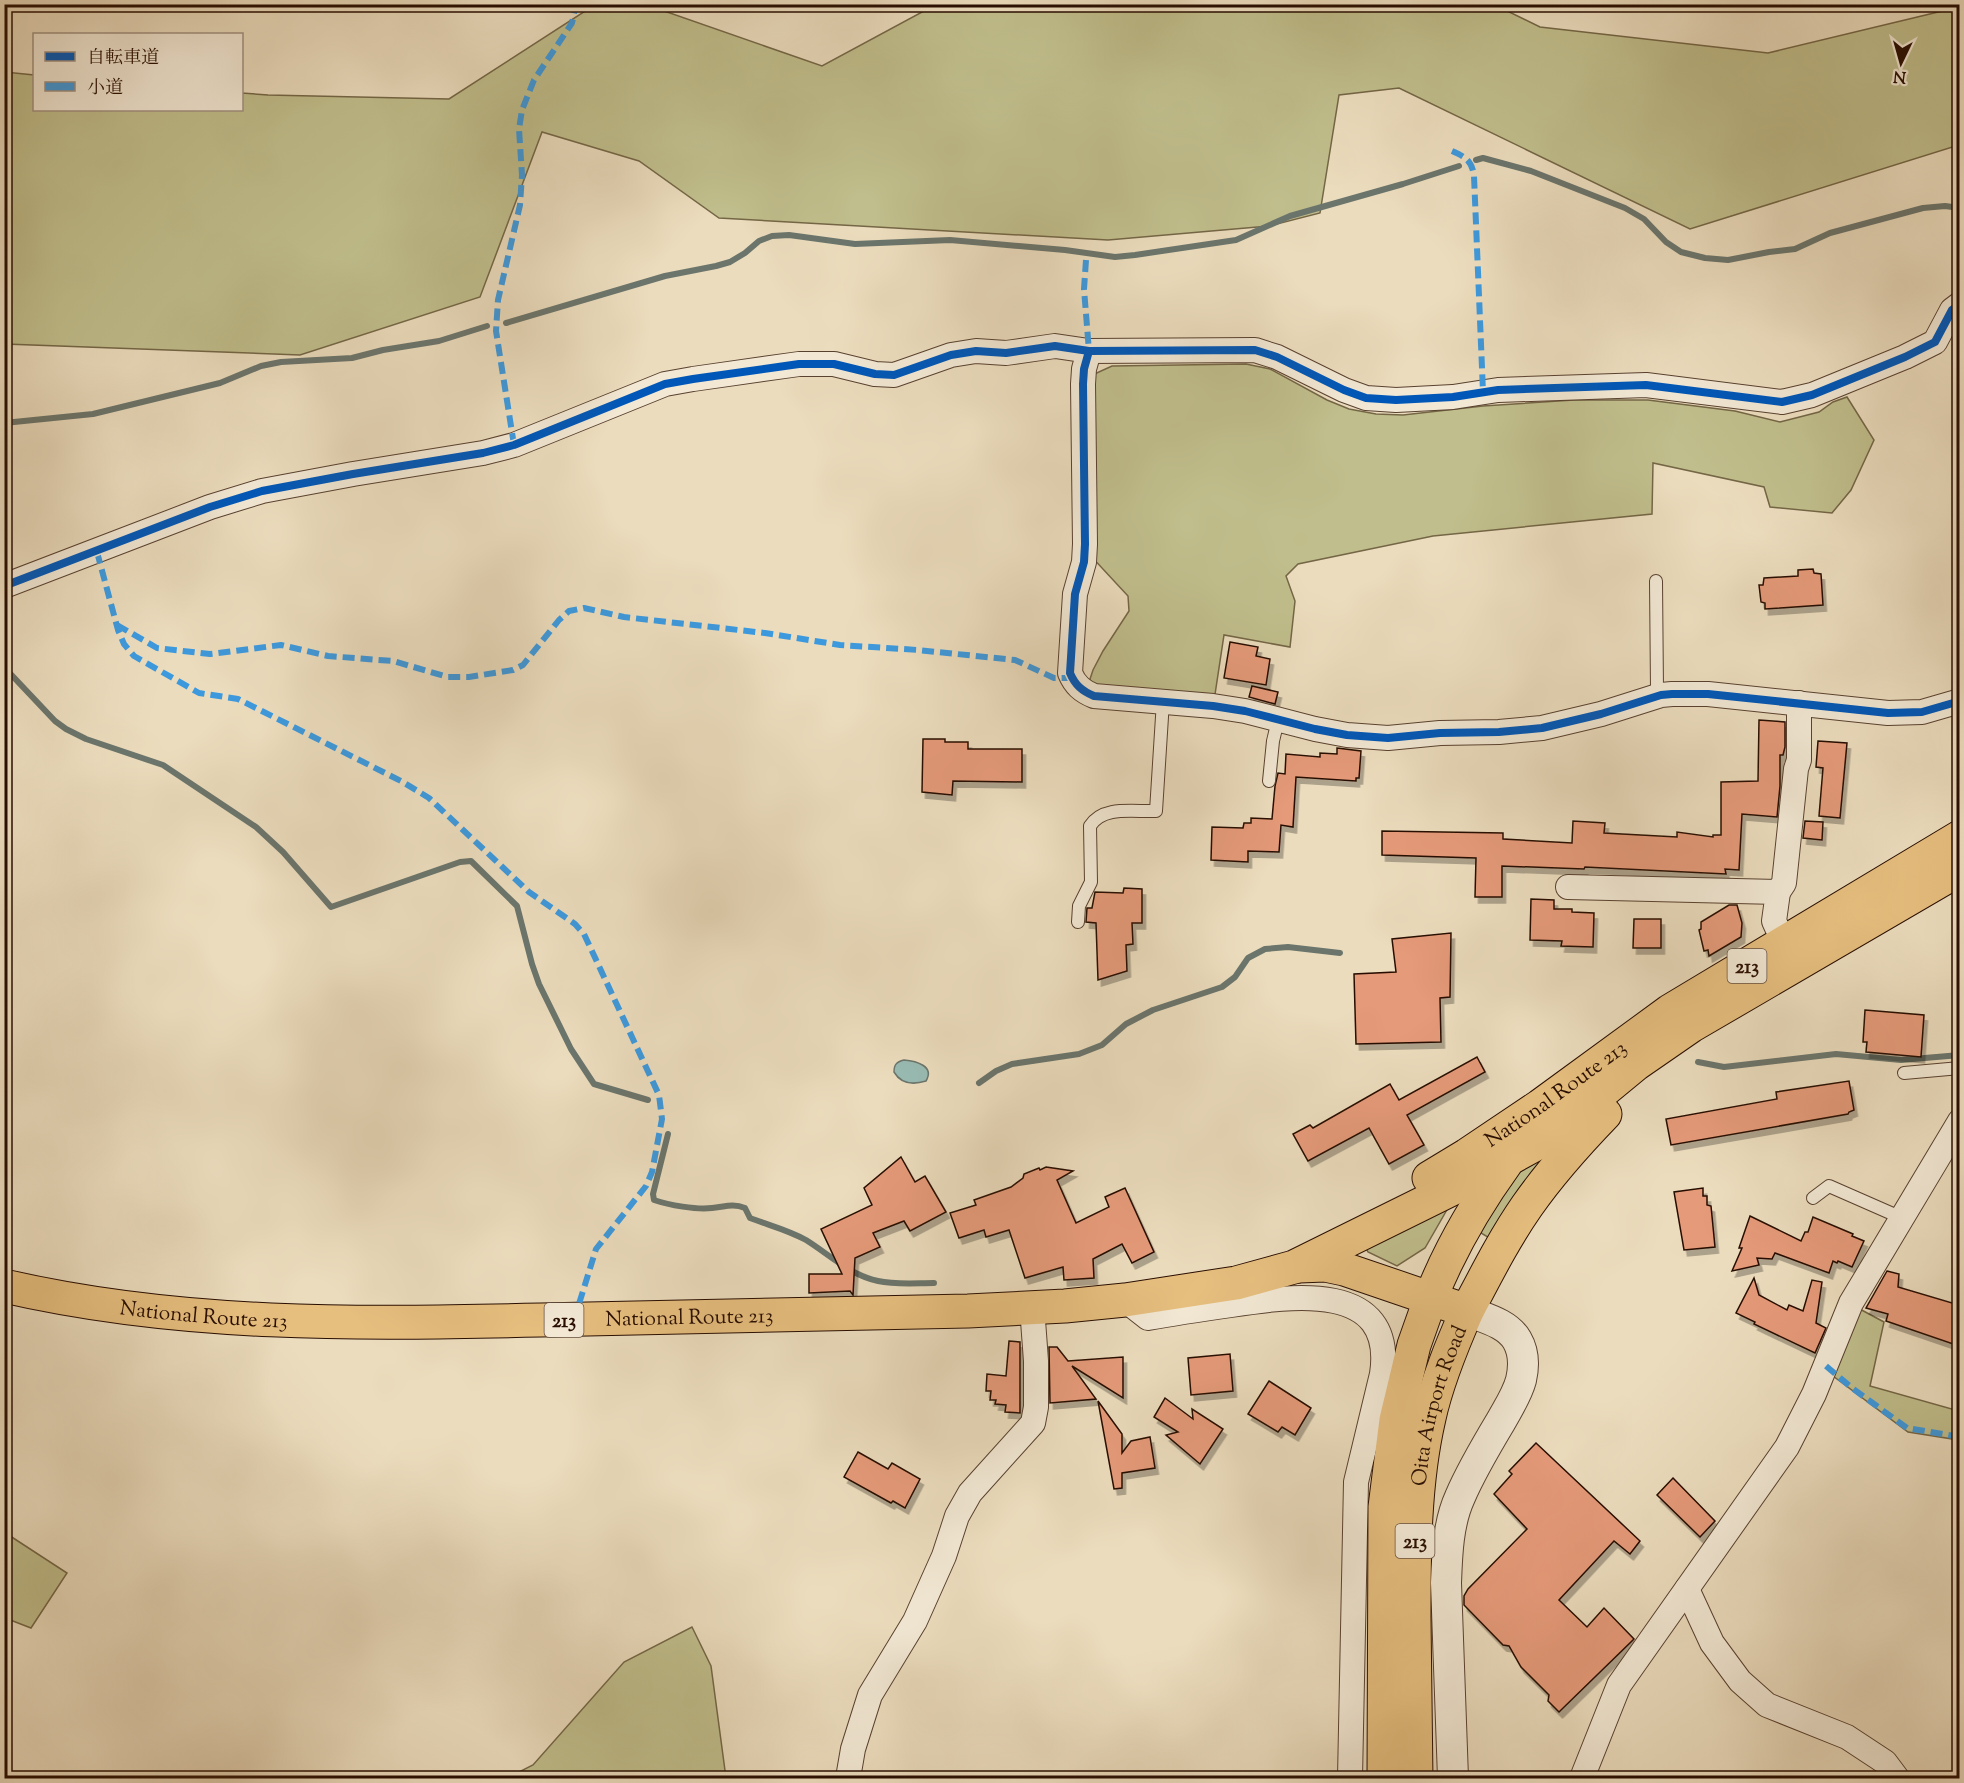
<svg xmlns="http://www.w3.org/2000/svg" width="1964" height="1783" viewBox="0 0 1964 1783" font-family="'Sorts Mill Goudy','Noto Serif JP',serif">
  <defs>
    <filter id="shadow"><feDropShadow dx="3.5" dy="6" stdDeviation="0" flood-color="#0004"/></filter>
  </defs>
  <rect width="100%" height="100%" fill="#ebdcbd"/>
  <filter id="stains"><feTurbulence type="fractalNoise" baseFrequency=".00333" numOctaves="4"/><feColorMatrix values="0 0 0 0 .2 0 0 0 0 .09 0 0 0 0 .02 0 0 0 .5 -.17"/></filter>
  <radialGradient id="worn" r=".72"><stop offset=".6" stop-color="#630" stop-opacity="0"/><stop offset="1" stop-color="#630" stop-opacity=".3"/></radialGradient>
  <!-- green -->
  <g fill="#c0be8c" stroke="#746646" stroke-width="1.5">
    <path d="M596 4 647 5 822 66 935 5H1495L1540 27 1768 53 1959 7V145L1690 229 1399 88 1339 95 1320 213 1269 226 1108 240 719 218 639 161 542 132 480 297 300 355 5 344V72L34 75V110H242V93L268 95 449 99Z"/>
    <path d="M1246 364 1270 369 1327 400 1349 409 1376 414 1403 415 1483 406 1574 400H1648L1735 411 1780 422 1819 412 1833 402 1847 397 1874 440 1851 490 1832 513 1770 507 1764 487 1653 463 1652 514 1433 536 1298 564 1286 576 1295 601 1290 647 1224 635 1214 701 1087 688 1093 670 1103 651 1129 611 1128 596 1089 554 1090 376 1112 366Z"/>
    <path d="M1552 1148 1491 1239 1476 1230 1522 1162Z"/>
    <path d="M1448 1208 1425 1248 1397 1266 1368 1252 1366 1248Z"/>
    <path d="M1856 1307 1884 1322 1870 1386 1959 1411V1440L1908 1432 1829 1373Z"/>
    <path d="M4 1532 67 1573 31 1628 5 1618Z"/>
    <path d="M692 1627 711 1666 726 1778H507L533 1765 624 1662Z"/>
  </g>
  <!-- water -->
  <path fill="#98bbb3" stroke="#6b756c" stroke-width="1.5" d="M904 1060C916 1061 935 1066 926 1081 913 1085 901 1084 894 1072 894 1065 896 1062 904 1060Z"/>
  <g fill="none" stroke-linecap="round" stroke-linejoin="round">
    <!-- stream -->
    <g stroke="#6b756c" stroke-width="6">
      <path d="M1476 160 1483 158 1531 171 1625 208 1644 219 1666 242 1681 252 1705 258 1728 260 1769 252 1795 249 1830 233 1923 208 1945 206 1960 208"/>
      <path d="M506 323 665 276 716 266 730 262 745 253 759 241 772 236 789 235 855 244 950 240 1065 250 1115 257 1135 255 1236 240 1290 216 1403 184 1459 166"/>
      <path d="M4 423 93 414 220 383 261 366 281 362 352 358 383 350 439 341 487 326"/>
      <path d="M4 667 55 721 66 729 86 739 163 765 256 827 283 852 331 907 460 862 471 861 517 906 532 964 539 984 571 1049 594 1084 648 1100"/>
      <path d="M1698 1062 1724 1067 1836 1054 1901 1060 1960 1055"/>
      <path d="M979 1083 996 1071 1012 1064 1079 1054 1102 1045 1126 1024 1153 1010 1222 987 1235 977 1248 958 1265 949 1288 947 1340 953"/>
      <path d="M668 1134 653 1194 654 1200C669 1205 696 1210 712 1208 724 1207 733 1203 745 1208L750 1218C768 1225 788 1230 806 1240 830 1255 850 1275 878 1281 896 1285 916 1283 934 1283"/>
    </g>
  </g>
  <!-- building -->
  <g fill="#e59a79" stroke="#280d01" stroke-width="1.5" filter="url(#shadow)">
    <path d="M1813 569 1814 573 1821 574 1823 605 1765 609V603L1761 602 1759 585H1763L1764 578 1798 576V570Z"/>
    <path d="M1230 642 1258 647 1256 656 1270 659 1266 685 1224 678Z"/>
    <path d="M1252 686 1278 692 1275 704 1249 697Z"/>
    <path d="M1759 720 1785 722V747L1783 755H1780V786L1777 817 1742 814 1739 870 1725 869 1726 874 1585 867 1584 869 1502 866V897H1475L1476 858 1382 855V831L1503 833V839L1572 843 1573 821 1605 823 1604 833 1677 837V832L1713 837V835H1721V782L1758 781Z"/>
    <path d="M923 739H945V742H968V749H1022V782L953 781 952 795 922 792Z"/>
    <path d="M1818 741 1847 743 1840 818 1819 816 1823 768 1816 767Z"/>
    <path d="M1337 748 1361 751 1359 778H1356V781L1296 777 1293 827 1281 825 1279 852 1248 851V862L1211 860 1212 827 1243 828 1244 823H1251V818L1272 819 1275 786 1278 773 1285 774 1286 754 1320 757V753L1337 754Z"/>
    <path d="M1805 821 1823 822 1822 840 1803 838Z"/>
    <path d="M1124 888 1142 889V923H1132L1133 944 1126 945 1127 971 1098 980 1096 923 1086 922 1087 908H1092L1095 892 1123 893Z"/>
    <path d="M1531 899 1554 900V909H1572V912L1594 913 1593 947 1561 946 1562 941 1530 940Z"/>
    <path d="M1729 905H1737L1742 923 1741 937 1709 956 1708 950 1704 951 1699 930 1701 929V922Z"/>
    <path d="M1634 919H1661V948H1633Z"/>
    <path d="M1451 933 1450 997 1440 998 1441 1042 1356 1044 1354 974 1396 972 1392 939Z"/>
    <path d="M1865 1010 1924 1015 1921 1057 1866 1052 1867 1042H1863Z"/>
    <path d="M1477 1057 1485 1072 1407 1115 1424 1145 1389 1164 1369 1128 1308 1161 1293 1134 1310 1125 1313 1128 1390 1084 1399 1100Z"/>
    <path d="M1849 1081 1854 1110 1849 1112 1848 1114 1671 1145 1666 1119 1777 1099 1776 1092Z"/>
    <path d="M901 1157 915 1182 925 1176 946 1212 910 1231 904 1221 873 1233 880 1247 855 1258 853 1295 850 1291 809 1293V1274H842L821 1229 872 1205 864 1188Z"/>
    <path d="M1046 1167 1073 1171 1057 1180 1076 1223 1109 1207 1105 1197 1125 1188 1154 1252 1132 1263 1122 1244 1093 1259 1094 1278 1064 1280 1063 1267 1025 1278 1009 1230 986 1237 984 1230 959 1238 950 1213 976 1205 974 1200 1011 1187 1023 1178 1024 1174 1039 1168 1040 1170Z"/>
    <path d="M1703 1188V1196H1707V1205L1711 1206 1715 1247 1684 1250 1674 1192Z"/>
    <path d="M1750 1216 1801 1241 1805 1232H1808L1813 1217 1853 1234 1852 1236 1864 1241 1852 1267 1838 1261 1837 1263 1833 1261 1829 1273 1775 1253 1772 1259 1757 1258 1759 1265 1732 1271 1742 1248H1739Z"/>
    <path d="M1887 1271 1899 1274 1898 1287 1959 1305V1346L1886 1321 1888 1314 1866 1308Z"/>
    <path d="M1754 1278 1759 1295 1787 1310 1789 1305 1803 1311 1812 1280 1822 1282 1816 1323 1826 1328 1815 1353 1754 1324 1755 1322 1736 1313Z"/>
    <path d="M1009 1341 1020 1342V1413L1005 1412 1006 1405 995 1404 996 1400H990L991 1391H986L987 1374 1006 1376Z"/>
    <path d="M1049 1347H1057L1068 1361 1123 1357V1398L1072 1366 1096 1399 1050 1403Z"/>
    <path d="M1230 1354 1233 1391 1191 1395 1188 1358Z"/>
    <path d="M1269 1381 1311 1408 1295 1435 1282 1427 1278 1432 1248 1414Z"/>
    <path d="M1165 1398 1193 1419 1192 1409 1223 1429 1200 1464 1166 1435 1178 1432 1154 1417Z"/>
    <path d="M1098 1401 1122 1434V1453L1131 1441 1150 1437 1155 1468 1122 1473V1488L1114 1489Z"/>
    <path d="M1536 1443 1640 1541 1630 1554 1614 1541 1559 1600 1587 1627 1604 1608 1634 1639 1559 1712 1548 1701 1549 1695 1521 1667 1509 1646 1503 1645 1464 1605V1596L1468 1589 1527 1529 1494 1494 1512 1474 1509 1471Z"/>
    <path d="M858 1452 888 1469 892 1463 920 1479 905 1508 893 1501 891 1503 844 1477Z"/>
    <path d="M1673 1478 1715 1521 1700 1537 1657 1495Z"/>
  </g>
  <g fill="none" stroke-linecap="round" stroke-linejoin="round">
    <defs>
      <g id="service">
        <path d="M1656 581 1657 690 1661 695"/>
        <path d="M1269 781 1273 741 1278 720"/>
        <path d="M1078 922 1079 906 1091 882 1090 826C1103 805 1134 812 1156 811L1163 701"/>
        <path d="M1904 1073 1960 1068"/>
        <path d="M1813 1198 1829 1186 1902 1218"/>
      </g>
      <g id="minor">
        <path d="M1089 351 1084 369 1083 384 1085 544 1084 562 1075 594 1070 673C1075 685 1082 691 1094 696L1213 706 1245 711 1315 729 1347 735 1388 738 1440 733 1499 732 1542 728 1601 714 1661 695 1672 694H1708L1888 713 1922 712 1960 701"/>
        <path d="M4 586 210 507 262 491 353 474 483 453 514 445 665 384 693 379 799 364H834L875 374 894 375 951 355 976 351 1006 353 1055 346 1089 351 1255 350 1277 357 1344 390 1366 398 1396 400 1453 397 1498 390 1646 385 1782 402 1812 395 1905 357 1935 342 1952 310 1960 304"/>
        <path d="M1568 887 1778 892 1774 921 1784 943"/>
        <path d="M1778 892 1784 883 1796 769 1799 760V703"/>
        <path d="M1125 1300 1148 1318C1176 1313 1203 1309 1231 1305 1290 1296 1396 1280 1382 1374L1356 1482 1350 1778"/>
        <path d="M1687 1589 1712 1643 1740 1681 1767 1705 1847 1737 1885 1762 1897 1778"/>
        <path d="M848 1778 853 1749 870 1695 915 1621 944 1556 957 1516 970 1493 1033 1423 1036 1407V1361L1032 1307"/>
        <path d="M1582 1778 1619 1685 1787 1447 1814 1394 1851 1303 1960 1121"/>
      </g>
      <path id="tertiary" d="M1453 1778 1446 1583C1447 1555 1448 1523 1460 1497 1471 1471 1486 1446 1501 1421 1508 1408 1517 1395 1521 1380 1524 1367 1524 1352 1517 1340 1507 1323 1484 1318 1467 1311"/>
      <g id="trunk">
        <path id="s1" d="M1429 1178 1467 1155 1540 1106 1670 1011 1960 837"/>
        <path d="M1299 1266 1325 1265 1344 1269 1467 1311C1486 1275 1504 1239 1527 1206 1550 1173 1577 1143 1605 1114"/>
        <path id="s2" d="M4 1286C182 1327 359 1324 541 1320 683 1317 825 1314 968 1311L1065 1306 1125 1300 1236 1283 1294 1267 1474 1178 1545 1139 1636 1064 1691 1026 1960 869"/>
        <path d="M1431 1297C1450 1249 1475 1206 1506 1163"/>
      </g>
      <g id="motorway">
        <path d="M1384 1778 1385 1507 1396 1420 1414 1345 1431 1297"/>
        <path id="s3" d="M1416 1778C1415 1725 1415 1672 1414 1618 1414 1552 1414 1483 1429 1418 1437 1381 1452 1345 1467 1311"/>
      </g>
    </defs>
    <!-- service casing -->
    <use href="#service" stroke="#594130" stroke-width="14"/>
    <!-- minor casing -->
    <use href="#minor" stroke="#594130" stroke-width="26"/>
    <!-- tertiary casing -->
    <use href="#tertiary" stroke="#594130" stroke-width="32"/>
    <!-- trunk casing -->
    <use href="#trunk" stroke="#280d01" stroke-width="35"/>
    <!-- motorway casing -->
    <use href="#motorway" stroke="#280d01" stroke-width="35"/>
    <!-- service -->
    <use href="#service" stroke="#f2e8d4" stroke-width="12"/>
    <!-- minor -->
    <use href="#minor" stroke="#f2e8d4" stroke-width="24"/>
    <!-- tertiary -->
    <use href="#tertiary" stroke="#f2e8d4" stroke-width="30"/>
    <!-- trunk -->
    <use href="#trunk" stroke="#e6be7e" stroke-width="33"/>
    <!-- motorway -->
    <use href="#motorway" stroke="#e6be7e" stroke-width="33"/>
    <!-- quiet -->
    <g stroke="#3d99dd" stroke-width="6" stroke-dasharray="12 6" stroke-linecap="butt">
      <path d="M1452 151C1466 157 1472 161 1474 176L1483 392"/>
      <path d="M1086 260 1084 289 1089 351"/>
      <path d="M514 445 496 331 498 300 520 205 522 175 519 129 522 110 534 80 572 23 576 4"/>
      <path d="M97 552 118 630 124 644 134 656 199 693 238 699 401 781 429 798 529 892 575 924 584 934 659 1095 662 1119 652 1172 646 1186 596 1249 574 1320"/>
      <path d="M117 625 157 648 210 654 281 645 328 656 393 661 448 677H469L513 670 523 665 559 620 569 611 584 608 624 617 765 633 840 645 918 650 1015 660 1054 678H1072"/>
      <path d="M1826 1366 1852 1388 1907 1428 1960 1437"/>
    </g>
    <defs>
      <g id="cycleway">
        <path d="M1089 351 1084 369 1083 384 1085 544 1084 562 1075 594 1070 673C1075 685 1082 691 1094 696L1213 706 1245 711 1315 729 1347 735 1388 738 1440 733 1499 732 1542 728 1601 714 1661 695 1672 694H1708L1888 713 1922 712 1960 701"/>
        <path d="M4 586 210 507 262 491 353 474 483 453 514 445 665 384 693 379 799 364H834L875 374 894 375 951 355 976 351 1006 353 1055 346 1089 351 1255 350 1277 357 1344 390 1366 398 1396 400 1453 397 1498 390 1646 385 1782 402 1812 395 1905 357 1935 342 1952 310 1960 304"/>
      </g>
    </defs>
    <!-- cycleway casing -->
    <use href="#cycleway" stroke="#f2e8d4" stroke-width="11"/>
    <!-- cycleway -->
    <use href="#cycleway" stroke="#0057b8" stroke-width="8"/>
  </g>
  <g text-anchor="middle" stroke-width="6" stroke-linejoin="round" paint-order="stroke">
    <!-- shield labels -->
    <g fill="#f2e8d4" stroke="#654f40" stroke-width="1.5">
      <rect x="1727.5" y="949" width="39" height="34" rx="4.5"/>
      <rect x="544.5" y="1303" width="39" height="34" rx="4.5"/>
      <rect x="1395.5" y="1524" width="39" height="34" rx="4.5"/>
    </g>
    <g font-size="20" font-weight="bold" fill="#280d01">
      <text x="1747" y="973">213</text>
      <text x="564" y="1327">213</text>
      <text x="1415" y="1548">213</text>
    </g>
    <!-- street labels -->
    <g font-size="21" fill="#280d01" stroke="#f2e8d4">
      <text dy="7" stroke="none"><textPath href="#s1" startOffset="152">National Route 213</textPath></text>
      <text dy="7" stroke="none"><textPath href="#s2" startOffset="202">National Route 213</textPath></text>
      <text dy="7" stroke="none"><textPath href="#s2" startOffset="688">National Route 213</textPath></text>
      <text dy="7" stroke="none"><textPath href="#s3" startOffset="375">Oita Airport Road</textPath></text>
    </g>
  </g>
  <!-- margin -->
  <rect width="1964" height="1783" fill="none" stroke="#ebdcbd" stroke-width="24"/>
  <rect x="6" y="6" width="1952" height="1771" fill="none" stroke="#280d01" stroke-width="3"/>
  <rect x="12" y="12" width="1940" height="1759" fill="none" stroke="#280d01" stroke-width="1.5"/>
  <!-- legend -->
  <rect x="33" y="33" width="210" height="78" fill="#f2e8d4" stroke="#a19080" stroke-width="1.5"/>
  <rect x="45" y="52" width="30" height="9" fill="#0057b8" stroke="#a19080" stroke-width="1.5"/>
  <text x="87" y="63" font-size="18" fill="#280d01">自転車道</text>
  <rect x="45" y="82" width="30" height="9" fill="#3d99dd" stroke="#a19080" stroke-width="1.5"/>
  <text x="87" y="93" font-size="18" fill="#280d01">小道</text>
  <!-- north arrow -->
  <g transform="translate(1901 63) rotate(185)" stroke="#f2e8d4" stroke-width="4.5" paint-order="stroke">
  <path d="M0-4.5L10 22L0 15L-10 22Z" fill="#280d01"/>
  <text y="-9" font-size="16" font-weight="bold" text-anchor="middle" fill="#280d01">N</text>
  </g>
  <rect width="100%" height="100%" filter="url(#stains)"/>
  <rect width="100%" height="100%" fill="url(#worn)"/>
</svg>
